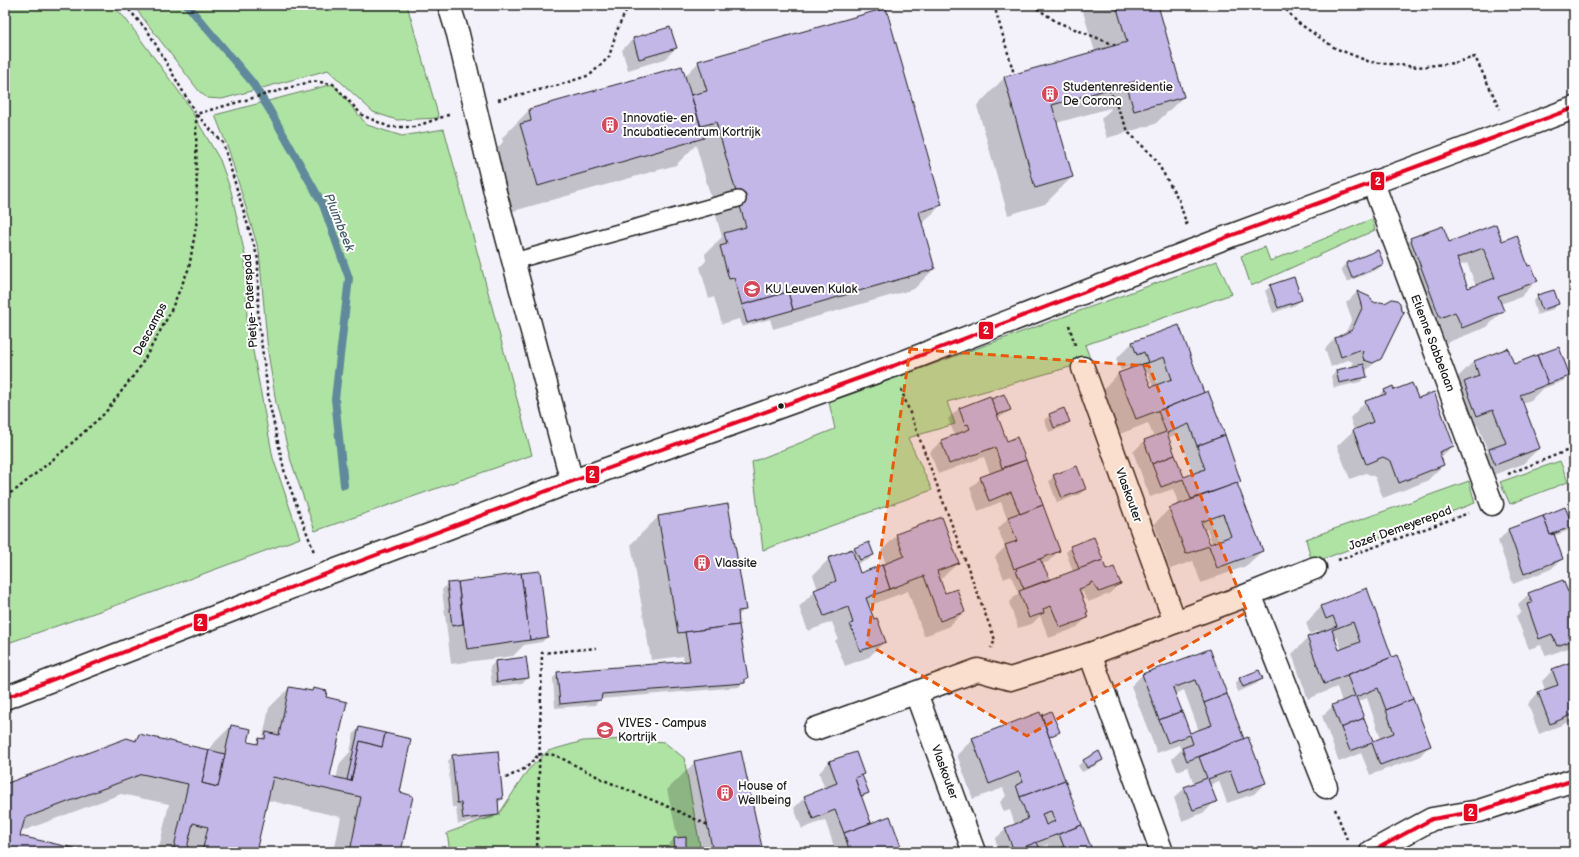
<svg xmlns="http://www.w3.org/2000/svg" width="1579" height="857" viewBox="0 0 1579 857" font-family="'Balsamiq Sans',sans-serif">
  <rect width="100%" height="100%" fill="#f3f1fa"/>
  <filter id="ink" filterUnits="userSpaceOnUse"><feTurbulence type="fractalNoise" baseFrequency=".025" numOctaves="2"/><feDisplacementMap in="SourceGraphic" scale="8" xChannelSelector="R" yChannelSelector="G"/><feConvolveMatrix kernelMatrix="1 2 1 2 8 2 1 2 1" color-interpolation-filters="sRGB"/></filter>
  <g filter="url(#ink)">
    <!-- green -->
    <g fill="#afe3a4" stroke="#668060">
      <path d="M5 5H112L125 18 185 100 220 160 231 191 245 255 247 319 273 458 300 538 154 592 5 644Z"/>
      <path d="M133 5H407L439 118 397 120 373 112 328 70 222 99 207 98 199 91Z"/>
      <path d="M333 84 367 125 402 136 444 129 532 455 315 531 291 461 276 403 268 352 259 251 229 151 215 115Z"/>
      <path d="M1372 219 1375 230 1251 286 1241 256 1265 247 1270 261Z"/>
      <path d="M1217 261 1232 294 1085 345 1091 361 947 402 955 424 908 438 932 490 763 550 752 462 835 429 829 402Z"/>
      <path d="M1560 461 1568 482 1510 504 1500 482Z"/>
      <path d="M1469 481 1475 503 1312 563 1306 539Z"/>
      <path d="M629 739 664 742 684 758 701 852H450L447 833 499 814 528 770 548 751 583 741Z"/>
    </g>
    <!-- shadow -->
    <g fill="#0003" fill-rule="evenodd">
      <path d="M1081 5H1157L1183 97 1155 124 1107 138 1101 119 1111 109 1110 108 1056 123 1072 177 1045 204 1008 215 977 106 1004 78 1095 52Z"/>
      <path d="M670 28 676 48 665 59 628 70 622 50 633 39Z"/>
      <path d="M699 62 941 205 922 224 934 269 914 289 773 329 770 319 742 327 739 319 722 324 714 297 709 299 700 267 706 261 705 254 722 237 696 145 676 165 510 212 493 152 503 142 502 138 529 110 681 67 684 77Z"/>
      <path d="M1574 225V244H1573L1568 230Z"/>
      <path d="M1411 239 1448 243 1501 242 1528 267 1536 281 1521 297 1500 304 1503 311 1487 327 1446 343 1440 327 1424 333 1395 255ZM1467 263 1476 286 1468 289 1459 266Z"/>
      <path d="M1346 263 1383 264 1378 269 1347 282 1341 269Z"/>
      <path d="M1271 286 1301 300 1295 305 1273 313 1265 291Z"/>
      <path d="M1357 292 1370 298 1379 358 1365 372 1366 376 1360 382 1334 388 1331 376 1336 371 1352 367 1353 362 1348 360 1331 367 1325 349 1335 338 1345 334 1352 319 1346 303Z"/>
      <path d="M1538 296 1558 304 1553 309 1537 315 1533 302Z"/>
      <path d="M1178 326 1202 392 1240 482 1237 485 1262 551 1246 566 1201 583 1193 561 1170 569 1154 524 1169 509 1179 505 1173 489 1150 497 1133 452 1144 441 1154 438 1148 423 1120 434 1103 390 1118 374 1129 370 1128 367 1121 370 1116 359 1132 343ZM1148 373 1153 387 1150 388 1144 374ZM1178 434 1193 474 1184 478 1168 438ZM1207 529 1212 544 1209 545 1203 531Z"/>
      <path d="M1507 349 1513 365 1569 375 1563 381 1542 389 1531 400 1522 403 1539 448 1523 464 1479 480 1474 466 1488 452 1478 425 1461 432 1449 399 1461 386 1458 377 1474 361Z"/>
      <path d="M1384 391H1393L1418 399 1453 446 1440 458 1443 465 1427 481 1383 498 1375 477 1366 473 1350 479 1337 446 1354 430 1350 418 1365 402 1377 398Z"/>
      <path d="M991 401 1010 410 1004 415 997 418 1006 442 1017 438 1059 551 1048 562 1041 564 1048 579 1045 582 1073 572 1066 552 1071 547 1106 571 1120 583 1109 594 1088 602V599L1086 600 1083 592H1081L1080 594 1087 617 1076 628 1049 638 1040 616 1032 624 1018 628 1009 603 1018 593 1011 576 1004 579 995 557 1005 547 998 529 1007 519 1001 502 978 511 970 488 981 478 990 474 984 457 938 474 930 452 941 441 955 436 948 419 959 408Z"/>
      <path d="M1050 415 1069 421 1064 427 1049 432 1044 420Z"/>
      <path d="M1054 476 1085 489 1080 494 1057 503 1049 481Z"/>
      <path d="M658 517 745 609 737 617 747 678 739 687 600 699 595 705 555 708 553 678 558 673 684 662 683 656 651 660 631 544Z"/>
      <path d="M1543 518 1572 526 1567 531 1554 536 1562 559 1551 569 1513 584 1498 541 1508 530Z"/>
      <path d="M897 535 958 563 942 578 939 580 944 594 964 612 948 627 924 636 908 591 868 606 873 620 885 641 869 657 845 666 835 641 838 638 832 622 808 631 799 607 815 591 818 590 813 575 829 559 851 552 855 548 873 554 868 560 856 564 860 574 886 564 881 551Z"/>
      <path d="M539 572 547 637 542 642 524 645 513 656 451 664 442 590 447 584Z"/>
      <path d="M1366 590 1391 656 1388 660 1429 746 1419 757 1370 775 1361 753 1339 762 1322 716 1333 706 1342 702 1337 687 1308 699 1292 654 1308 638 1319 634 1318 631 1310 634 1306 623 1321 607ZM1337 637 1342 650 1339 652 1334 638ZM1367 698 1381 739 1373 742 1357 702Z"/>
      <path d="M1574 591V646L1546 656 1541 645 1529 649 1516 616 1521 612 1518 604 1529 594 1567 593Z"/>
      <path d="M1210 650 1244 740 1265 783 1254 794 1227 803 1219 781 1209 785 1215 801 1205 812 1182 821 1174 798 1185 788 1194 784 1188 767 1177 771 1172 759 1181 750 1179 745 1157 753 1131 686 1142 675ZM1184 690 1199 731 1189 734 1175 694Z"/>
      <path d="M495 662 528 678 522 683 492 687 490 667Z"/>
      <path d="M1574 664V720L1539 734 1528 704 1538 693 1545 690 1542 681 1553 670Z"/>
      <path d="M1240 678 1262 679 1256 684 1238 692 1235 684Z"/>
      <path d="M289 688 329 777 336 779 340 763 350 752 354 733 359 728 398 793 400 852H334L341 817 267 800 255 852H158L169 804 121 794 20 832 19 837 87 852H5V786L133 741 139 735 210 751 211 746 231 726 247 742 255 744 263 737 269 708Z"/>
      <path d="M1051 713 1058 732 1049 739 1091 852H1051L1048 844 1038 848 1040 852H1000L995 839 1006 829 1015 825 1010 810 1004 812 1000 802 1006 796 1003 788 973 799 957 755 973 739 1041 717Z"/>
      <path d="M855 753 868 793 861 798 870 824 902 852H836L825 820 802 829 794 808 805 797 825 789 819 773 829 762Z"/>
      <path d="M453 756 502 799 497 804 498 814 493 819 458 824 456 807H452L448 761Z"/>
      <path d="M1084 760H1102L1097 765 1082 772 1078 766Z"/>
      <path d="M695 762 761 852H669V844L674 839H678L667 790Z"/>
    </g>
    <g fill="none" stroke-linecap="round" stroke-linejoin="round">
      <!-- stream -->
      <path stroke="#618a9c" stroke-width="8" d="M187 5 252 82 269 109 323 205 349 278 335 399 344 485"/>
    </g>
    <!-- building -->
    <g fill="#c3b7e8" stroke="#1c1c1c" fill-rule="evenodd">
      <path d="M1116 5H1158L1184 97 1134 111 1128 90 1139 87 1137 81 1052 105 1073 177 1035 188 1004 77 1127 42Z"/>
      <path d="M886 8 942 205 919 212 935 269 793 310 788 292 742 305 734 278 729 279 720 246 727 244 724 233 746 227 716 122 701 126 691 95 707 91 698 61Z"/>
      <path d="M670 27 677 48 639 59 633 38Z"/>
      <path d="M682 66 704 138 538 186 520 124 531 121 529 109Z"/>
      <path d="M1496 224 1502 241 1517 235 1528 266 1531 265 1538 281 1498 296 1504 311 1462 328 1455 312 1440 318 1410 238 1443 226 1449 242ZM1483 248 1495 278 1468 288 1457 258Z"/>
      <path d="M1378 250 1384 264 1352 278 1346 263Z"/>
      <path d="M1294 277 1302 300 1278 308 1270 285Z"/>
      <path d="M1554 290 1559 304 1542 310 1537 295Z"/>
      <path d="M1357 291 1370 297 1372 301 1376 303 1380 302 1385 303 1392 299 1397 300 1400 303 1401 311 1404 312 1381 359 1373 363 1364 360 1362 354 1363 351 1359 350 1341 357 1335 338 1352 330 1362 308Z"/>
      <path d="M788 292 793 310 747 323 742 305Z"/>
      <path d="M1179 325 1204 393 1136 419 1118 373 1148 362 1144 352 1137 355 1132 342ZM1164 357 1172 379 1151 387 1142 365Z"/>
      <path d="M1559 347 1570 376 1548 384 1537 355Z"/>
      <path d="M1508 348 1514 364 1537 355 1548 384 1520 395 1540 448 1495 465 1489 449 1506 443 1493 410 1477 416 1464 382 1479 376 1474 361Z"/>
      <path d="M1364 364 1367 377 1339 383 1336 370Z"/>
      <path d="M1412 383 1418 398 1434 392 1454 446 1439 452 1444 465 1399 483 1391 461 1383 457 1366 464 1353 430 1373 422 1365 401 1386 394 1384 390 1393 386 1394 390Z"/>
      <path d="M1208 391 1225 435 1197 446 1189 424 1167 433 1175 455 1152 464 1144 440 1166 432 1158 411Z"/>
      <path d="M1004 394 1011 410 997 415 991 399Z"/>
      <path d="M990 396 1007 441 1017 437 1026 460 1002 468 995 447 949 464 941 440 970 429 968 424 965 425 959 408Z"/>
      <path d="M1064 408 1070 422 1054 428 1049 414Z"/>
      <path d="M1225 435 1241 482 1191 499 1183 479 1161 487 1152 464 1175 455 1184 477 1205 469 1197 446Z"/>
      <path d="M1026 460 1043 505 1020 514 1011 492 989 501 980 477Z"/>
      <path d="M1077 466 1086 489 1062 498 1053 475Z"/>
      <path d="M1237 483 1263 551 1217 568 1209 546 1186 554 1169 508ZM1223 514 1231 536 1210 544 1201 522Z"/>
      <path d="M728 504 746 610 738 611 739 625 678 633 658 516Z"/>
      <path d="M1043 505 1060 551 1014 569 1005 545 1017 541 1008 517 1019 513 1020 514Z"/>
      <path d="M1565 507 1573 526 1550 535 1543 516Z"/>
      <path d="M1543 516 1550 535 1554 534 1563 559 1524 574 1508 529Z"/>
      <path d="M942 517 959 563 937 571 945 593 957 589 965 612 940 621 924 576 890 589 882 565 904 556 896 534Z"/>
      <path d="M1094 537 1103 560 1079 569 1070 546Z"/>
      <path d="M869 542 874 555 860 560 854 548Z"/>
      <path d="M852 549 860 573 882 565 890 589 866 598 874 619 877 618 886 642 860 651 850 624 853 623 848 607 824 616 814 590 836 581 828 558Z"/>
      <path d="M1040 559 1050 579 1024 589 1016 571 1017 570 1016 568Z"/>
      <path d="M1103 560 1106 570 1114 567 1121 584 1099 592 1098 589 1097 590 1093 582 1090 583V585L1079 589 1088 612 1086 613 1088 618 1060 628 1051 606 1043 609 1044 613 1029 618 1019 591Z"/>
      <path d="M540 571 548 637 530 640 521 573Z"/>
      <path d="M521 573 530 640 467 649 458 582Z"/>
      <path d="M1563 580 1568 592 1574 590V640L1557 646 1552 634 1539 639 1527 604 1532 603 1528 593Z"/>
      <path d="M458 582 463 624 452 626 447 583Z"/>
      <path d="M1367 588 1392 657 1324 684 1307 637 1337 626 1333 616 1326 619 1321 606ZM1353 622 1360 642 1339 650 1332 630Z"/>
      <path d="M739 625 748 678 745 679V683L602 694 601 700 560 704 557 672 690 661 685 632Z"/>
      <path d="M1210 649 1227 694 1204 703 1195 680 1173 688 1182 711 1159 720 1142 674Z"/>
      <path d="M1397 655 1413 699 1386 710 1378 688 1356 697 1364 718 1341 728 1332 705 1355 696 1347 675Z"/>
      <path d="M526 657 529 678 497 682 495 661Z"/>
      <path d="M1574 661V714L1550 724 1538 692 1558 685 1552 669Z"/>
      <path d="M1259 670 1263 679 1243 687 1239 678Z"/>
      <path d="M289 687 312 691 313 688 327 691 326 697 347 702 330 776 351 781 360 741 382 747 385 733 411 739 400 792 413 796 401 852H350L361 797 273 777 256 852H173L188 784 142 774 25 818 20 836 91 852H5V784L127 738 136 741 139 734 209 750 202 783 218 787 231 725 251 729 248 742 258 744 259 738 265 739 266 732 279 735ZM193 823 208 827 202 852 187 848Z"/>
      <path d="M1227 694 1244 739 1187 761 1182 748 1193 744 1190 735 1168 743 1159 720 1182 711 1190 733 1212 725 1204 703Z"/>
      <path d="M1413 699 1431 746 1380 765 1372 743 1350 751 1341 728 1364 718 1373 741 1394 733 1386 710Z"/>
      <path d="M1051 711 1060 732 1049 737 1042 715Z"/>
      <path d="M1040 712 1065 780 1020 797 1016 785 1023 782 1019 772 989 784 972 738Z"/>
      <path d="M359 727 385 733 382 747 360 741 351 781 347 780Z"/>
      <path d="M1248 737 1266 783 1238 793 1230 771 1208 779 1217 802 1193 810 1184 787 1207 778 1199 757Z"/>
      <path d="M209 750 225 754 218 787 202 783Z"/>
      <path d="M498 751 503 799H498L499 815 463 819 461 803H457L452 755Z"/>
      <path d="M741 751 763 852H713L694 761Z"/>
      <path d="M1099 751 1103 760 1087 768 1083 760Z"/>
      <path d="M856 752 864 774 855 778 871 823 844 833 835 810 813 819 804 796 837 783 829 761Z"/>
      <path d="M862 775 869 793 861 796 855 778Z"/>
      <path d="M1065 780 1082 825 1014 851 1005 828 1028 819 1020 797ZM1051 811 1055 821 1046 825 1042 814Z"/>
      <path d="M890 816 903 852H876L874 848 863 852H850L844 833Z"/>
      <path d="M1082 825 1093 852H1066L1059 834Z"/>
      <path d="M686 837V852H675L674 838Z"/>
      <path d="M1037 842 1041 852H1015L1014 851Z"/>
    </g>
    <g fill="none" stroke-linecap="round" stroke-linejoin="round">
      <defs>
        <path id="service" d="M514 261 738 199"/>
        <g id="minor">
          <path d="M449 5 458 34 495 192 572 482"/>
          <path d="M1373 183 1492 504"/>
          <path d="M1083 368 1175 622"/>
          <path d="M1250 594 1326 787"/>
          <path d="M1090 654 1162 852"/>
          <path d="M916 693 974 852"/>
          <path d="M5 698 323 575 565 484 893 366 1230 236 1574 108"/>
          <path d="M815 729 978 670 1010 679 1090 654 1250 594 1315 568"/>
          <path d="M1371 852 1432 819 1479 811 1574 780"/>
        </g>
      </defs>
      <!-- service casing -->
      <use href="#service" stroke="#1c1c1c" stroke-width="18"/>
      <!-- minor casing -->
      <use href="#minor" stroke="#1c1c1c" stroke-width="25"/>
      <!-- path -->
      <g stroke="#1c1c1c" stroke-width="2.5" stroke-dasharray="3 3" stroke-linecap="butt">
        <path d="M125 5 149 33 196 114 223 143 258 259V317L269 401 285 474 314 552"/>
        <path d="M994 5 1014 74"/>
        <path d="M1032 5 1057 22 1115 45"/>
        <path d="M1282 5 1297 22 1335 48 1370 62 1418 67 1454 63 1475 57 1500 109"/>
        <path d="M1109 89 1129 133 1154 157 1179 200 1187 226"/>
        <path d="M498 100 559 85 590 75 609 57 616 33 627 8 631 5"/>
        <path d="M1069 325 1075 345"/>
        <path d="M901 389 995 640 991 648"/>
        <path d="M1508 474 1574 448"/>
        <path d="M5 496 17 489 62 452 105 413 140 367 169 315 189 268 197 220 196 114 313 81 333 84 362 115 389 127H414L451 114"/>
        <path d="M1338 560 1469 513"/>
        <path d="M506 778 526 768 539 754 555 755 606 781 662 804 708 825"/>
        <path d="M1335 809 1348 842"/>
        <path d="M537 852 542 653 596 648"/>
      </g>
      <!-- service -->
      <use href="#service" stroke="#fff" stroke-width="15"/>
      <!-- minor -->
      <use href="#minor" stroke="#fff" stroke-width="22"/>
      <defs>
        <g id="bus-1">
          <path d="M5 698 323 575 565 484 893 366 1230 236 1574 108"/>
          <path d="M1371 852 1432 819 1479 811 1574 780"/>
        </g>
      </defs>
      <!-- bus-1 casing -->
      <use href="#bus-1" stroke="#fff" stroke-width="7"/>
      <!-- bus-1 -->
      <use href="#bus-1" stroke="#e40521" stroke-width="4"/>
    </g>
  </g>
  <!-- marked area -->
  <path fill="#e8590c" fill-opacity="0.2" stroke="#e8590c" stroke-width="3" stroke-dasharray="8 5" stroke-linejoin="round" d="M910 349 1149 366 1247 612 1027 736 867 644Z"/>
  <!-- icons -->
  <defs>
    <symbol id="building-disc" viewBox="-11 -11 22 22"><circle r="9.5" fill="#d1495b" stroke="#fff"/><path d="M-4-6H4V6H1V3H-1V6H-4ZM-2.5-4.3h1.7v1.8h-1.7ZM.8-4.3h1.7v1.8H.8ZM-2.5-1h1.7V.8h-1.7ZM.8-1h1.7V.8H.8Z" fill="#fff"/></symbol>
    <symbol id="university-disc" viewBox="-11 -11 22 22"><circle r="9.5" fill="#d1495b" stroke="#fff"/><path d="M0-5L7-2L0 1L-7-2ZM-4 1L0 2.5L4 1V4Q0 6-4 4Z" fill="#fff"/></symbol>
  </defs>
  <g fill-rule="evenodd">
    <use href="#building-disc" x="1040" y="84" width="20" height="20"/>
    <use href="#building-disc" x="600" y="115" width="20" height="20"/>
    <use href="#university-disc" x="742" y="279" width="20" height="20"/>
    <use href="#building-disc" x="692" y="553" width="20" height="20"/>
    <use href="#university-disc" x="595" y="720" width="20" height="20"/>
    <use href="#building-disc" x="715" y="783" width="20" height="20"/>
  </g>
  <!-- markers -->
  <circle fill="#1c1c1c" stroke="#fff" stroke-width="1.5" cx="781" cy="406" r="3.5"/>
  <g text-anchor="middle" stroke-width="4" stroke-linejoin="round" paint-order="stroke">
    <!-- poi labels -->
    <g font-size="12" fill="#1c1c1c" stroke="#fff" text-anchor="start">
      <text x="1063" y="91">Studentenresidentie<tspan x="1063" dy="14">De Corona</tspan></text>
      <text x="623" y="122">Innovatie- en<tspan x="623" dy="14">Incubatiecentrum Kortrijk</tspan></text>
      <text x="765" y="293">KU Leuven Kulak</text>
      <text x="715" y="567">Vlassite</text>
      <text x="618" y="727">VIVES - Campus<tspan x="618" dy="14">Kortrijk</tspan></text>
      <text x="738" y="790">House of<tspan x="738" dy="14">Wellbeing</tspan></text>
    </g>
    <!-- street labels -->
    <g font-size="12" fill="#1c1c1c" stroke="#fff">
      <text transform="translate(250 301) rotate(-94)" y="4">Pietje- Paterspad</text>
      <text transform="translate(150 329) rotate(-62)" y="4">Descamps</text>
      <text transform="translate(1433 343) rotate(69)" y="4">Etienne Sabbelaan</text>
      <text transform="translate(1129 495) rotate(70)" y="4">Vlaskouter</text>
      <text transform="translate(1400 528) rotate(-20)" y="4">Jozef Demeyerepad</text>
      <text transform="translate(945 772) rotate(70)" y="4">Vlaskouter</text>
    </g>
    <!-- water labels -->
    <g font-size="13" font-style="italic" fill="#445c67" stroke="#fff">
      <text transform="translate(340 222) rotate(68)" y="5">Pluimbeek</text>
    </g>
  </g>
  <g stroke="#fff" stroke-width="1.5">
    <rect x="1370" y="171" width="15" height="20" rx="4" fill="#e40521"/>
    <rect x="978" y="321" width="16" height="19" rx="4" fill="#e40521"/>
    <rect x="585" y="465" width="15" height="19" rx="4" fill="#e40521"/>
    <rect x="193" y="613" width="15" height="19" rx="4" fill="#e40521"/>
    <rect x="1463" y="803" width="15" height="19" rx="4" fill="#e40521"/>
  </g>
  <g font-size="11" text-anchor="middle" font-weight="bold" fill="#fff">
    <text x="1378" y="185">2</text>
    <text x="986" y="334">2</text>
    <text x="592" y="478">2</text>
    <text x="200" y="626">2</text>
    <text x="1471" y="816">2</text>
  </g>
  <!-- margin -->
  <rect width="1579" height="857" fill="none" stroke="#fff" stroke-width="20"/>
  <rect x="10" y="10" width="1559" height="837" fill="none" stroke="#1c1c1c" stroke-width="1.5" filter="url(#ink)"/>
</svg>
